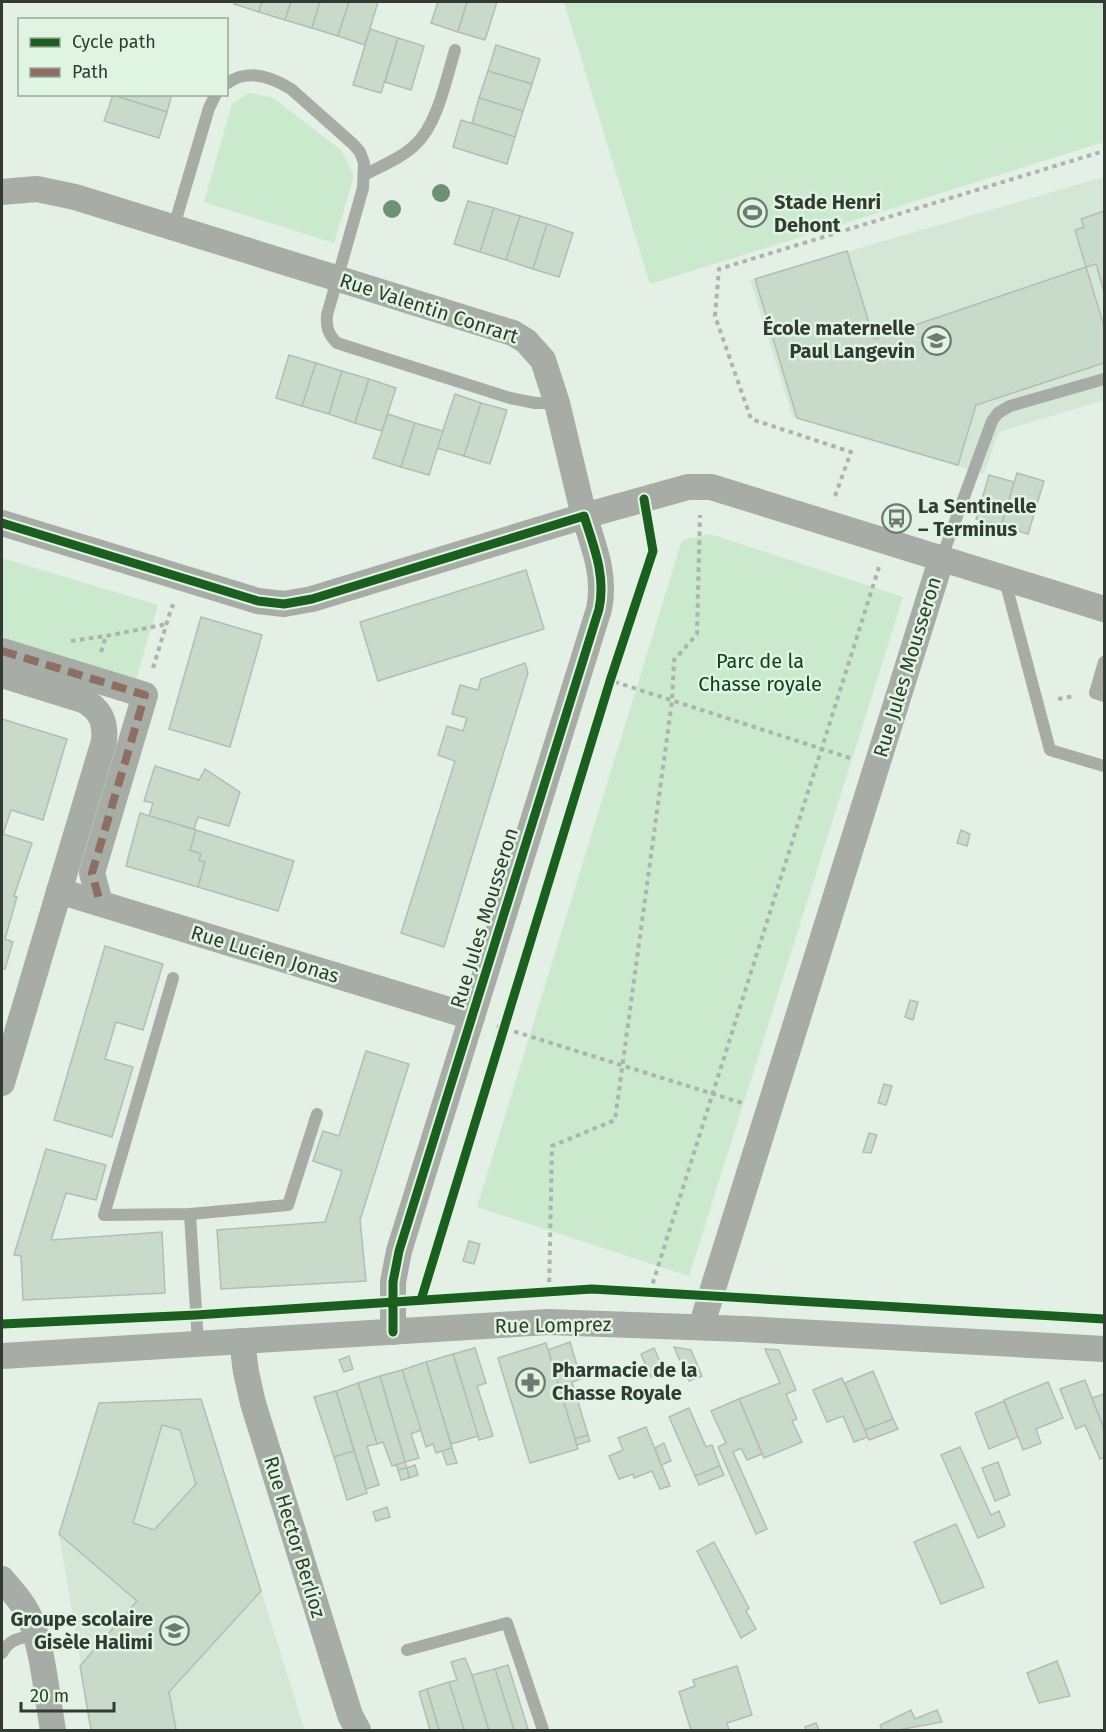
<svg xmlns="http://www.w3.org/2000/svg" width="1106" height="1732" viewBox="0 0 1106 1732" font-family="'Fira Sans',sans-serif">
  <rect width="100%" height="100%" fill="#e4efe5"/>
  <!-- built -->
  <g fill="#d4e7d6">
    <path d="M1104 177V400L999 432 984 474 793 418 750 280Z"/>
    <path d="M201 1399 304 1728 307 1730H92L59 1534 99 1403Z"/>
  </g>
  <!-- green -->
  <g fill="#cae9cd">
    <path d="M564 2H1104V142L650 284Z"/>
    <path d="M249 93 273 98 341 150 354 176 334 243 204 202 232 104Z"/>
    <path d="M710 534 903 597 689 1276 477 1207 682 540Z"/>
    <path d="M2 558 158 605 133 689 2 649Z"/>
  </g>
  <!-- building -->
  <g fill="#c8dbcb" stroke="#b4bcb5" stroke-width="1.5" fill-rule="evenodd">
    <path d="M235 2H262L259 12 234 4Z"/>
    <path d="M262 2H291L285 20 259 12Z"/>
    <path d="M291 2H320L312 28 285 20Z"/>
    <path d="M320 2H349L338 36 312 28Z"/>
    <path d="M349 2H378L365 45 338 36Z"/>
    <path d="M438 2H467L458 32 431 23Z"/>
    <path d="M467 2H497L485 40 458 32Z"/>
    <path d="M370 29 398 38 381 93 353 85Z"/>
    <path d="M398 38 424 46 411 90 385 82Z"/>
    <path d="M496 45 540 59 532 84 488 71Z"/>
    <path d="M488 71 532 84 523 111 479 98Z"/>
    <path d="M123 94H172L167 112 122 98Z"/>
    <path d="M113 95 167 112 159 138 104 121Z"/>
    <path d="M479 98 523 111 515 137 472 123Z"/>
    <path d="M461 120 515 137 507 164 453 147Z"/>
    <path d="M468 201 494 208 480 252 454 244Z"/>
    <path d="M494 208 520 216 506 260 480 252Z"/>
    <path d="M1104 211V292L1096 264 1086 267 1075 230 1084 227 1081 219Z"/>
    <path d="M520 216 547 224 533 269 506 260Z"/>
    <path d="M547 224 573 233 559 277 533 269Z"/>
    <path d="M847 251 874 339 1086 267 1104 326V363L976 405 958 465 797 418 755 279Z"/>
    <path d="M289 355 316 363 302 406 276 398Z"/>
    <path d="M316 363 342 371 329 414 302 406Z"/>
    <path d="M342 371 369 379 355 423 329 414Z"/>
    <path d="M369 379 396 388 382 431 355 423Z"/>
    <path d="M455 394 481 403 464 456 437 448Z"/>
    <path d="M481 403 507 410 490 464 464 456Z"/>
    <path d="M388 414 415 423 401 467 373 458Z"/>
    <path d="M415 423 443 431 429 475 401 467Z"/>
    <path d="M1017 473 1044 481 1028 534 1001 526Z"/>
    <path d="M989 475 1014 482 1001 526 976 519Z"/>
    <path d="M526 570 544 629 378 681 360 622Z"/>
    <path d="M201 617 262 635 230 747 169 729Z"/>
    <path d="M525 663 528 673 444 947 401 933 455 761 438 755 447 726 463 731 467 718 452 714 460 685 478 690 481 679Z"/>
    <path d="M2 719 67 739 43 820 11 810 3 834 32 843 14 896 17 897 5 939 13 942 5 969 2 968Z"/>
    <path d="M155 766 199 780 205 769 240 792 229 826 198 817 194 829 149 816 153 803 144 801Z"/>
    <path d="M140 813 196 830 190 850 201 854 199 860 205 862 198 887 126 866Z"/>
    <path d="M196 830 294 861 278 911 198 887 205 862 199 860 201 854 190 850Z"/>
    <path d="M961 830 970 834 967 846 957 843Z"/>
    <path d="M105 946 163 964 143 1030 116 1022 105 1059 133 1067 112 1137 54 1120Z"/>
    <path d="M910 1000 918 1002 913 1020 905 1017Z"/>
    <path d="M366 1051 409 1064 360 1220 366 1281 221 1289 217 1230 325 1222 342 1171 313 1161 323 1131 339 1136Z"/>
    <path d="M884 1084 892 1086 886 1105 878 1103Z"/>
    <path d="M869 1133 877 1135 871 1153 863 1152Z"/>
    <path d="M46 1149 106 1165 96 1200 66 1193 51 1240 162 1232 165 1293 23 1300 21 1256 14 1255Z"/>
    <path d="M469 1241 480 1244 474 1264 463 1261Z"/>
    <path d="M570 1342 581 1379 572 1382 588 1435 575 1439 548 1350Z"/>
    <path d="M546 1343 578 1449 530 1463 498 1358Z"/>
    <path d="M674 1347 691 1350 702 1376 689 1381Z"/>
    <path d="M475 1348 486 1383 477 1386 493 1436 479 1440 453 1354Z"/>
    <path d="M654 1348 664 1371 651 1377 641 1354Z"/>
    <path d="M765 1349 779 1350 796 1390 786 1394 797 1419 792 1421 802 1442 764 1458 739 1399 780 1383Z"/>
    <path d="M453 1354 478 1436 451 1444 426 1362Z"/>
    <path d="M349 1356 353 1369 344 1372 339 1360Z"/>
    <path d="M426 1362 452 1448 436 1453 433 1444 426 1447 402 1370Z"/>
    <path d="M402 1370 421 1430 411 1434 419 1458 405 1462 380 1376Z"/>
    <path d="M873 1371 893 1419 865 1430 845 1383Z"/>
    <path d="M380 1376 405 1462 392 1466 383 1442 377 1444 358 1383Z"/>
    <path d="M842 1378 868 1437 854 1442 843 1416 827 1422 813 1390Z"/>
    <path d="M1085 1380 1104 1429V1457L1100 1459 1085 1425 1076 1429 1060 1389Z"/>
    <path d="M1048 1382 1063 1418 1036 1429 1041 1443 1023 1450 1004 1400Z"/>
    <path d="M358 1383 377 1444 367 1446 379 1485 366 1489 336 1391Z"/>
    <path d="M336 1391 354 1451 334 1457 314 1397Z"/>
    <path d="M1104 1394V1429L1092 1398Z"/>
    <path d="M201 1399 261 1591 169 1692 176 1730H91L80 1666 137 1601 59 1534 99 1403ZM162 1425 180 1430 196 1484 154 1530 133 1523Z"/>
    <path d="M739 1399 762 1454 747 1460 741 1448 733 1452 767 1529 756 1534 718 1447 726 1443 711 1411Z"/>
    <path d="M1004 1401 1018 1437 989 1449 975 1413Z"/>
    <path d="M689 1408 706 1447 712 1445 720 1466 695 1476 669 1417Z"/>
    <path d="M893 1419 898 1429 869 1440 865 1430Z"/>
    <path d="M646 1427 670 1486 660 1489 652 1471 634 1478 633 1474 619 1479 609 1456 623 1450 618 1438Z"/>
    <path d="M588 1435 590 1441 577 1445 575 1439Z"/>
    <path d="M664 1443 671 1461 661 1465 655 1448Z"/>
    <path d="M960 1447 991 1515 999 1511 1005 1526 978 1538 941 1455Z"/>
    <path d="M452 1448 457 1463 447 1465 442 1451Z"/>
    <path d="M354 1451 367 1493 347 1500 334 1457Z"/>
    <path d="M405 1462 407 1468 398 1470 396 1465Z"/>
    <path d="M998 1462 1010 1495 995 1501 982 1468Z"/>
    <path d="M415 1465 418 1475 409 1478 407 1468Z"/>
    <path d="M720 1466 724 1475 699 1485 695 1476Z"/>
    <path d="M407 1468 409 1478 401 1480 398 1470Z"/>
    <path d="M387 1507 390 1517 376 1521 373 1512Z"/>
    <path d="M956 1524 984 1587 941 1604 914 1542Z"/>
    <path d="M714 1542 749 1608 746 1611 756 1629 741 1638 697 1551Z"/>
    <path d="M465 1658 472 1675 489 1730H464L449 1682 457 1680 451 1662Z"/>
    <path d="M1057 1661 1070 1696 1039 1703 1027 1673Z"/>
    <path d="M508 1665 528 1729 524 1730H514L495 1669Z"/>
    <path d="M737 1666 752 1715 727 1723 729 1730H691L679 1692 695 1686 693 1680Z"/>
    <path d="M495 1669 514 1730H489L472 1675Z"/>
    <path d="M449 1682 464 1730H439L427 1689Z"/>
    <path d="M427 1689 439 1730H430L419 1692Z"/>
    <path d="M911 1710 915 1719 937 1710 942 1722 898 1730H882L880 1725Z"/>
    <path d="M816 1723 819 1730H806L805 1727Z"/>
  </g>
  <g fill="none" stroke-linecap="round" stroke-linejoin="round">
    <!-- path -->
    <g stroke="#adb3ae" stroke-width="4" stroke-dasharray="4.5 4.5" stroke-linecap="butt">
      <path d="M835 496 851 452 751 419 715 316 719 269 1104 151"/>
      <path d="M71 641 106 636 167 624"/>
      <path d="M101 652 106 636"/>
      <path d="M153 668 172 606 175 607"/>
      <path d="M606 679 850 758"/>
      <path d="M1058 699 1074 696"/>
      <path d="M497 1026 742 1103"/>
      <path d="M549 1291 552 1146 615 1120 672 701 674 660 697 634 700 515"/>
      <path d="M650 1292 879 567"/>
    </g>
    <!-- lane -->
    <g stroke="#a7aca7" stroke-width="12">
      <path d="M226 84C247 68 272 77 291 89L353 144 360 152 364 163 363 188 327 315C326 327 328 334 337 343L510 398 535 403H557"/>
      <path d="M364 175C381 166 402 158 416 144 438 123 446 79 455 50"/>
      <path d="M174 226 209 108 216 94"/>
      <path d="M942 557 992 421 998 413 1010 406 1104 379"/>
      <path d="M1004 577 1050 750 1104 766"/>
      <path d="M1104 662 1095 693 1104 696"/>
      <path d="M173 978 104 1215 190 1214 288 1205 317 1114"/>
      <path d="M190 1214 198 1343"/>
      <path d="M407 1650 507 1623 543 1730"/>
      <path d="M2 1653C9 1639 21 1637 36 1636"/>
    </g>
    <!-- street -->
    <g stroke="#a7aca7" stroke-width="26">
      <path d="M2 192 37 189 75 197 513 333 526 341 543 360 557 403 584 516 688 487H711L1104 609"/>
      <path d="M2 523 258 601 284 604 312 599 584 516C594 547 606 576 599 609L399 1251 393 1282V1332"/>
      <path d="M2 651 145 695 92 873 100 903"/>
      <path d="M2 675 83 700C100 709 106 721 104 741L2 1083"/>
      <path d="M59 891 472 1017"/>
      <path d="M701 1327 942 557"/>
      <path d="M242 1341 246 1372 253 1403 350 1715 358 1730"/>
      <path d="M2 1356 548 1322 744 1329 1104 1349"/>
      <path d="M2 1579C10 1589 21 1600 27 1612 42 1640 47 1697 53 1730"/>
    </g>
    <!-- quiet -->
    <path stroke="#8d6e63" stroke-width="8" stroke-dasharray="15 8" stroke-linecap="butt" d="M2 651 145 695 92 873 100 903"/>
    <defs>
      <g id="cycleway">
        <path d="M2 523 258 601 284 604 312 599 584 516C594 547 606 576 599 609L399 1251 393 1282V1332"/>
        <path d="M421 1300 610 681 653 551 644 499"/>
        <path d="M2 1324 196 1315 592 1289 1104 1319"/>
      </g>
    </defs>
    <!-- cycleway casing -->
    <use href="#cycleway" stroke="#dff4e1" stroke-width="13"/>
    <!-- cycleway -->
    <use href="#cycleway" stroke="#1b5e20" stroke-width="9"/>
  </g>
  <!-- trees -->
  <g fill="#6e9076">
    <circle cx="441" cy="193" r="9"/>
    <circle cx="392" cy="209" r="9"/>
  </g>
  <!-- icons -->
  <defs>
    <symbol id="stadium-ring" viewBox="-11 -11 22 22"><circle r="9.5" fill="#dff4e1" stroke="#707971" stroke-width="1.5"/><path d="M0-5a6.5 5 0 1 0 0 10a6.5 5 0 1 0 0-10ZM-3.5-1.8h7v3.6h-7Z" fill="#707971"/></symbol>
    <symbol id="school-ring" viewBox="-11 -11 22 22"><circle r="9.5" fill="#dff4e1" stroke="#707971" stroke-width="1.5"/><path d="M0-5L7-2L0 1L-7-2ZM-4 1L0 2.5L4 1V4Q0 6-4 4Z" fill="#707971"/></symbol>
    <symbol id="bus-ring" viewBox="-11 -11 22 22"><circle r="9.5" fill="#dff4e1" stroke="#707971" stroke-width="1.5"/><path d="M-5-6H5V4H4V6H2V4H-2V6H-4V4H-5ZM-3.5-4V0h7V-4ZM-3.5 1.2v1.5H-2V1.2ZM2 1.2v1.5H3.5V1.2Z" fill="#707971"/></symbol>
    <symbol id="pharmacy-ring" viewBox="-11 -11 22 22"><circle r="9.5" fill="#dff4e1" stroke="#707971" stroke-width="1.5"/><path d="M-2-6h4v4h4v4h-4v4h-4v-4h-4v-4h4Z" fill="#707971"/></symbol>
  </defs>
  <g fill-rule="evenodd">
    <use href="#stadium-ring" x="736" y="196" width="33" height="33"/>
    <use href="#school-ring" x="920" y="324" width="33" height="33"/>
    <use href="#bus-ring" x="880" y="502" width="33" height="33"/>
    <use href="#pharmacy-ring" x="514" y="1366" width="33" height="33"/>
    <use href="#school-ring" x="158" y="1614" width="33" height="33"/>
  </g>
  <g text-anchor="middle" stroke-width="5" stroke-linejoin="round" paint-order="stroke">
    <!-- poi labels -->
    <g font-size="20" font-weight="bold" fill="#323a33" stroke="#dff4e1" text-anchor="start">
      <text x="774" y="209">Stade Henri<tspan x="774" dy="23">Dehont</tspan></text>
      <text x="915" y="335" text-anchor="end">École maternelle<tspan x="915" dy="23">Paul Langevin</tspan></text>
      <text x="918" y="513">La Sentinelle<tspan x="918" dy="23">– Terminus</tspan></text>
      <text x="552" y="1377">Pharmacie de la<tspan x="552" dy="23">Chasse Royale</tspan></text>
      <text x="153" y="1626" text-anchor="end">Groupe scolaire<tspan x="153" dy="23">Gisèle Halimi</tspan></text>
    </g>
    <!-- street labels -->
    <g font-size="20" fill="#323a33" stroke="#dff4e1">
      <text transform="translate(429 308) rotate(18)" y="7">Rue Valentin Conrart</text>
      <text transform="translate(907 667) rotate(-73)" y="7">Rue Jules Mousseron</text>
      <text transform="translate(484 918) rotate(-73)" y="7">Rue Jules Mousseron</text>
      <text transform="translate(265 954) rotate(17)" y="7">Rue Lucien Jonas</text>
      <text transform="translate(553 1325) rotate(-1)" y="7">Rue Lomprez</text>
      <text transform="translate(295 1537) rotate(73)" y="7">Rue Hector Berlioz</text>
    </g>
    <!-- park labels -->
    <g font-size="20" fill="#0d421c" stroke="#dff4e1">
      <text x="760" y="668">Parc de la<tspan x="760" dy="23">Chasse royale</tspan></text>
    </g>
  </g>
  <!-- border -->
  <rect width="1106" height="1732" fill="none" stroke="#323a33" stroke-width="6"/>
  <!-- legend -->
  <rect x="18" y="18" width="210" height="78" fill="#dff4e1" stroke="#9aaa9b" stroke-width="1.5"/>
  <rect x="30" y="38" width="30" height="9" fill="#1b5e20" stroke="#9aaa9b" stroke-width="1.5"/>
  <text x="72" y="48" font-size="18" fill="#323a33">Cycle path</text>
  <rect x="30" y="68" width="30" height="9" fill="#8d6e63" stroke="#9aaa9b" stroke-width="1.5"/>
  <text x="72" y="78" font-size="18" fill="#323a33">Path</text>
  <!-- scale -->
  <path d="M21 1702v9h93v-9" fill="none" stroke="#323a33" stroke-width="3"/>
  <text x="30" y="1702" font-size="18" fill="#323a33" stroke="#dff4e1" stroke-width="4.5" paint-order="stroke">20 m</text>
</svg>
